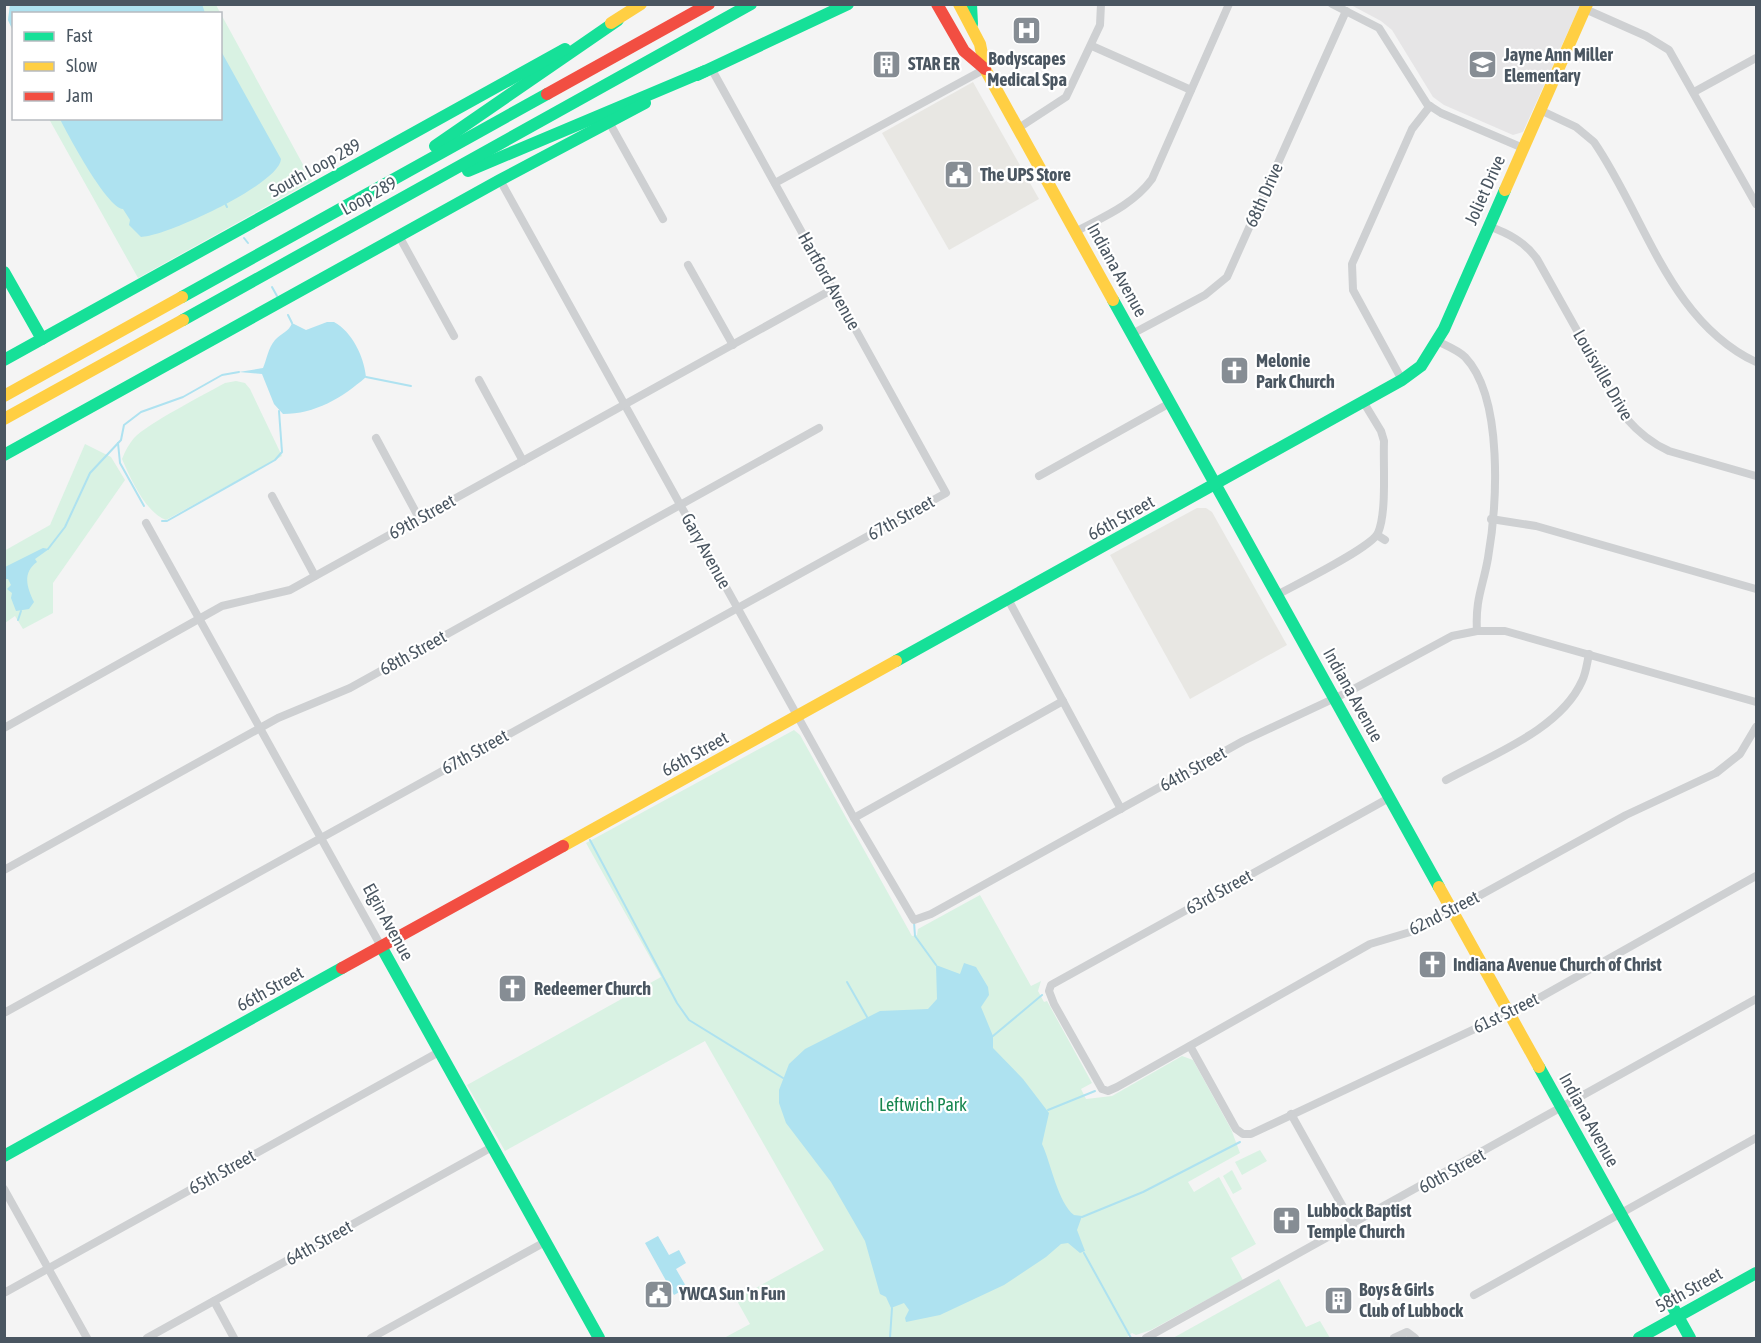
<svg xmlns="http://www.w3.org/2000/svg" width="1761" height="1343" viewBox="0 0 1761 1343" font-family="'Asap Condensed',sans-serif">
  <rect width="100%" height="100%" fill="#f4f4f4"/>
  <!-- commercial -->
  <g fill="#e8e7e3">
    <path d="M973 82 1039 199 949 250 882 133Z"/>
    <path d="M1197 508H1206L1212 512 1287 645 1190 699 1110 555Z"/>
  </g>
  <!-- education -->
  <path fill="#e6e5e6" d="M1351 5H1580L1523 132 1513 135 1444 105 1433 97 1392 30 1381 21Z"/>
  <!-- green -->
  <g fill="#d9f2e3">
    <path d="M10 4 216 5 312 181 138 278 49 119 220 118V14H14L13 31 8 20Z"/>
    <path d="M236 381 245 383 250 389 282 456 166 520C145 512 131 479 122 459 125 451 129 444 134 438 147 424 205 394 225 383Z"/>
    <path d="M85 444 111 457 125 480 53 583V613L23 629 15 616 5 623 4 551 50 525Z"/>
    <path d="M794 730 800 735 912 936 917 935 918 929 980 895 1031 986 1041 981 1038 991 1044 1002 1047 1001 1092 1083 1081 1089 1086 1099 1112 1096 1182 1056 1193 1060 1231 1129 1240 1153 1188 1182 1194 1192 1219 1177 1256 1244 1231 1258 1243 1280 1151 1330 1136 1335 1132 1333 1126 1338H724L750 1324 736 1299 824 1250 705 1041 505 1151 467 1085 661 977 586 843Z"/>
    <path d="M1260 1150 1267 1161 1242 1175 1235 1162Z"/>
    <path d="M1232 1170 1242 1189 1233 1194 1223 1176Z"/>
    <path d="M1279 1279 1306 1327 1320 1321 1330 1338H1173Z"/>
  </g>
  <!-- water -->
  <g fill="#aee2f0">
    <path d="M10 5 202 4 205 13 14 14 13 31 8 20Z"/>
    <path d="M221 51 281 159C280 184 165 237 141 237L129 225 130 220 123 209C107 208 68 135 60 119L220 118Z"/>
    <path d="M327 322H334C352 332 364 356 366 377 342 398 315 414 283 414L274 404 262 374 239 372 263 368C267 359 268 348 275 340 281 333 289 332 292 323L306 330Z"/>
    <path d="M43 548 49 549 35 559 37 562C22 573 27 587 34 602L29 609 16 611 11 598 12 593 7 589 11 585 8 579H5V567Z"/>
    <path d="M964 963 976 967 988 987 989 995 981 1007 993 1036V1048L1023 1079 1049 1113 1042 1144C1051 1163 1058 1203 1074 1215L1082 1216 1077 1230 1085 1251 1080 1253 1068 1243 1061 1244 1046 1257 1004 1285 940 1315 906 1322 905 1318 909 1310 904 1303 891 1308 886 1297 880 1294 865 1241 831 1182 786 1123 779 1103V1090L789 1064 805 1049 880 1011 928 1009 937 999 936 965 960 974Z"/>
    <path d="M658 1236 669 1255 679 1250 686 1263 676 1269 687 1288 674 1295 645 1243Z"/>
  </g>
  <g fill="none" stroke-linecap="round" stroke-linejoin="round">
    <!-- stream -->
    <g stroke="#aee2f0" stroke-width="2">
      <path d="M225 203 227 207"/>
      <path d="M244 238 248 243"/>
      <path d="M272 287 277 296"/>
      <path d="M288 315 292 323"/>
      <path d="M366 377 411 386"/>
      <path d="M118 443 120 463 144 506"/>
      <path d="M162 521H167L275 460 282 452 279 411"/>
      <path d="M48 549 65 527 90 473 121 440 124 425 141 412 183 397 222 375 239 372"/>
      <path d="M18 620 21 611"/>
      <path d="M590 840 677 1003 689 1020 783 1078"/>
      <path d="M914 922 915 936 936 965"/>
      <path d="M847 982 867 1017"/>
      <path d="M993 1036 1042 995"/>
      <path d="M1048 1110 1095 1091"/>
      <path d="M1082 1217 1143 1192 1240 1142"/>
      <path d="M1084 1253 1131 1338"/>
      <path d="M890 1338 892 1308"/>
    </g>
    <!-- street -->
    <g stroke="#ced0d2" stroke-width="8">
      <path d="M1332 4 1379 28 1427 104 1441 113 1523 148"/>
      <path d="M1585 9 1646 36 1669 50 1756 204"/>
      <path d="M1092 46 1191 90"/>
      <path d="M1694 92 1756 58"/>
      <path d="M1540 110 1576 127 1594 142C1645 216 1669 321 1756 362"/>
      <path d="M609 122 663 219"/>
      <path d="M1017 129 1066 97 1100 25 1101 4"/>
      <path d="M500 180 854 818 914 920 931 914 1243 741 1350 691 1452 636 1477 631H1505L1756 702"/>
      <path d="M775 183 985 69"/>
      <path d="M1488 226C1508 233 1525 242 1537 259L1626 418C1639 433 1651 443 1669 451L1756 476"/>
      <path d="M1075 232C1103 217 1133 205 1152 179L1229 4"/>
      <path d="M399 236 454 336"/>
      <path d="M688 265 733 345"/>
      <path d="M1132 334 1205 295 1227 277 1346 11"/>
      <path d="M1437 341C1447 346 1458 350 1465 357 1504 398 1497 506 1488 558 1483 587 1475 599 1477 631"/>
      <path d="M479 380 523 461"/>
      <path d="M1402 380 1353 290 1352 264 1412 129 1430 106"/>
      <path d="M376 438 419 518"/>
      <path d="M1039 476 1170 403"/>
      <path d="M272 496 315 576"/>
      <path d="M1491 519 1536 526 1756 589"/>
      <path d="M146 523 382 948"/>
      <path d="M1377 535 1385 540"/>
      <path d="M1277 595C1295 585 1371 548 1378 533 1387 512 1383 466 1384 441L1381 431 1364 403"/>
      <path d="M1009 601 1121 809"/>
      <path d="M4 728 222 606 290 590 833 289"/>
      <path d="M1446 780C1491 755 1560 730 1582 681 1586 673 1587 663 1589 654"/>
      <path d="M1389 798 1051 985 1049 991 1054 1004 1102 1089 1108 1091 1117 1087 1370 944 1417 930 1626 815 1716 773 1740 754 1756 727"/>
      <path d="M854 818 1063 701"/>
      <path d="M4 870 278 718 350 688 819 428"/>
      <path d="M4 1013 946 493 711 68"/>
      <path d="M1190 1046 1236 1129 1243 1134H1251L1530 1003 1756 876"/>
      <path d="M1291 1114 1353 1225"/>
      <path d="M4 1189 87 1338"/>
      <path d="M4 1293 439 1052"/>
      <path d="M1474 1295 1756 1138"/>
      <path d="M214 1301 234 1338"/>
      <path d="M147 1338 492 1147"/>
      <path d="M371 1338 545 1242"/>
      <path d="M1146 1338 1756 999"/>
      <path d="M1394 1338 1407 1332 1415 1338"/>
    </g>
    <!-- fast -->
    <g stroke="#16e098" stroke-width="12">
      <path d="M971 4 972 24"/>
      <path d="M697 75 848 4"/>
      <path d="M435 146 618 20"/>
      <path d="M468 171 705 71"/>
      <path d="M4 272 42 339"/>
      <path d="M182 297 547 94"/>
      <path d="M1113 300 1439 887"/>
      <path d="M183 320 751 4"/>
      <path d="M4 360 565 49"/>
      <path d="M4 455 500 180 645 103"/>
      <path d="M896 661 1402 380 1421 366 1444 329 1505 190"/>
      <path d="M382 948 599 1338"/>
      <path d="M1539 1067 1690 1338"/>
      <path d="M4 1156 342 968"/>
      <path d="M1639 1338 1756 1273"/>
    </g>
    <!-- slow -->
    <g stroke="#ffcf43" stroke-width="12">
      <path d="M959 4 980 44 985 69 1113 300"/>
      <path d="M611 23 641 4"/>
      <path d="M1505 190 1587 4"/>
      <path d="M4 396 182 297"/>
      <path d="M4 419 183 320"/>
      <path d="M563 846 896 661"/>
      <path d="M1439 887 1539 1067"/>
    </g>
    <!-- jam -->
    <g stroke="#f24e42" stroke-width="12">
      <path d="M937 4 964 51 985 69"/>
      <path d="M547 94 709 4"/>
      <path d="M342 968 563 846"/>
    </g>
  </g>
  <!-- icons -->
  <defs>
    <symbol id="hospital-square" viewBox="-11 -11 22 22"><rect x="-9" y="-9" width="18" height="18" rx="4" fill="#868d94" stroke="#fff"/><path d="M-5-5h3v3.5h4V-5h3V5h-3V1.5h-4V5h-3Z" fill="#fff"/></symbol>
    <symbol id="building-square" viewBox="-11 -11 22 22"><rect x="-9" y="-9" width="18" height="18" rx="4" fill="#868d94" stroke="#fff"/><path d="M-4-6H4V6H1V3H-1V6H-4ZM-2.5-4.3h1.7v1.8h-1.7ZM.8-4.3h1.7v1.8H.8ZM-2.5-1h1.7V.8h-1.7ZM.8-1h1.7V.8H.8Z" fill="#fff"/></symbol>
    <symbol id="school-square" viewBox="-11 -11 22 22"><rect x="-9" y="-9" width="18" height="18" rx="4" fill="#868d94" stroke="#fff"/><path d="M0-5L7-2L0 1L-7-2ZM-4 1L0 2.5L4 1V4Q0 6-4 4Z" fill="#fff"/></symbol>
    <symbol id="civic-square" viewBox="-11 -11 22 22"><rect x="-9" y="-9" width="18" height="18" rx="4" fill="#868d94" stroke="#fff"/><path d="M-.6-6.5H3V-4.5H.6V-3L4-1V1h2V6H-6V1h2V-1L-.6-3ZM-1.2 2.5V6h2.4V2.5Z" fill="#fff"/></symbol>
    <symbol id="church-square" viewBox="-11 -11 22 22"><rect x="-9" y="-9" width="18" height="18" rx="4" fill="#868d94" stroke="#fff"/><path d="M-1.2-6h2.4v3.5h3.3v2.4h-3.3V6h-2.4V-.1h-3.3v-2.4h3.3Z" fill="#fff"/></symbol>
  </defs>
  <g fill-rule="evenodd">
    <use href="#hospital-square" x="1010" y="14" width="33" height="33"/>
    <use href="#building-square" x="870" y="48" width="33" height="33"/>
    <use href="#school-square" x="1466" y="48" width="33" height="33"/>
    <use href="#civic-square" x="942" y="158" width="33" height="33"/>
    <use href="#church-square" x="1218" y="354" width="33" height="33"/>
    <use href="#church-square" x="1416" y="948" width="33" height="33"/>
    <use href="#church-square" x="496" y="972" width="33" height="33"/>
    <use href="#church-square" x="1270" y="1204" width="33" height="33"/>
    <use href="#civic-square" x="642" y="1278" width="33" height="33"/>
    <use href="#building-square" x="1322" y="1284" width="33" height="33"/>
  </g>
  <g text-anchor="middle" stroke-width="4.5" stroke-linejoin="round" paint-order="stroke">
    <!-- poi labels -->
    <g font-size="18" font-weight="bold" fill="#4a5661" stroke="#fff" text-anchor="start">
      <text x="1504" y="61">Jayne Ann Miller<tspan x="1504" dy="21">Elementary</tspan></text>
      <text x="1027" y="65" text-anchor="middle">Bodyscapes<tspan x="1027" dy="21">Medical Spa</tspan></text>
      <text x="908" y="70">STAR ER</text>
      <text x="980" y="181">The UPS Store</text>
      <text x="1256" y="367">Melonie<tspan x="1256" dy="21">Park Church</tspan></text>
      <text x="1453" y="971">Indiana Avenue Church of Christ</text>
      <text x="534" y="995">Redeemer Church</text>
      <text x="1307" y="1217">Lubbock Baptist<tspan x="1307" dy="21">Temple Church</tspan></text>
      <text x="1359" y="1296">Boys &amp; Girls<tspan x="1359" dy="21">Club of Lubbock</tspan></text>
      <text x="679" y="1300">YWCA Sun 'n Fun</text>
    </g>
    <!-- street labels -->
    <g font-size="18" fill="#4a5661" stroke="#fff">
      <text transform="translate(315 168) rotate(-29)" y="6">South Loop 289</text>
      <text transform="translate(1485 190) rotate(-66)" y="6">Joliet Drive</text>
      <text transform="translate(1264 195) rotate(-66)" y="6">68th Drive</text>
      <text transform="translate(369 196) rotate(-29)" y="6">Loop 289</text>
      <text transform="translate(1117 270) rotate(61)" y="6">Indiana Avenue</text>
      <text transform="translate(829 281) rotate(61)" y="6">Hartford Avenue</text>
      <text transform="translate(1603 375) rotate(60)" y="6">Louisville Drive</text>
      <text transform="translate(422 517) rotate(-29)" y="6">69th Street</text>
      <text transform="translate(901 518) rotate(-29)" y="6">67th Street</text>
      <text transform="translate(1121 518) rotate(-29)" y="6">66th Street</text>
      <text transform="translate(706 551) rotate(61)" y="6">Gary Avenue</text>
      <text transform="translate(413 653) rotate(-29)" y="6">68th Street</text>
      <text transform="translate(1353 695) rotate(61)" y="6">Indiana Avenue</text>
      <text transform="translate(475 752) rotate(-29)" y="6">67th Street</text>
      <text transform="translate(695 754) rotate(-29)" y="6">66th Street</text>
      <text transform="translate(1193 769) rotate(-29)" y="6">64th Street</text>
      <text transform="translate(1219 892) rotate(-29)" y="6">63rd Street</text>
      <text transform="translate(1444 913) rotate(-27)" y="6">62nd Street</text>
      <text transform="translate(388 922) rotate(61)" y="6">Elgin Avenue</text>
      <text transform="translate(270 989) rotate(-29)" y="6">66th Street</text>
      <text transform="translate(1506 1013) rotate(-26)" y="6">61st Street</text>
      <text transform="translate(1589 1120) rotate(61)" y="6">Indiana Avenue</text>
      <text transform="translate(1452 1171) rotate(-29)" y="6">60th Street</text>
      <text transform="translate(222 1172) rotate(-29)" y="6">65th Street</text>
      <text transform="translate(319 1243) rotate(-29)" y="6">64th Street</text>
      <text transform="translate(1689 1290) rotate(-29)" y="6">58th Street</text>
    </g>
    <!-- park labels -->
    <g font-size="18" fill="#17864f" stroke="#fff">
      <text x="923" y="1111">Leftwich Park</text>
    </g>
  </g>
  <!-- border -->
  <rect width="1761" height="1343" fill="none" stroke="#4a5661" stroke-width="12"/>
  <!-- legend -->
  <rect x="12" y="12" width="210" height="108" fill="#ffffff" stroke="#b7bbc0" stroke-width="1.5"/>
  <rect x="24" y="32" width="30" height="9" fill="#16e098" stroke="#b7bbc0" stroke-width="1.5"/>
  <text x="66" y="42" font-size="18" fill="#4a5661">Fast</text>
  <rect x="24" y="62" width="30" height="9" fill="#ffcf43" stroke="#b7bbc0" stroke-width="1.5"/>
  <text x="66" y="72" font-size="18" fill="#4a5661">Slow</text>
  <rect x="24" y="92" width="30" height="9" fill="#f24e42" stroke="#b7bbc0" stroke-width="1.5"/>
  <text x="66" y="102" font-size="18" fill="#4a5661">Jam</text>
</svg>
